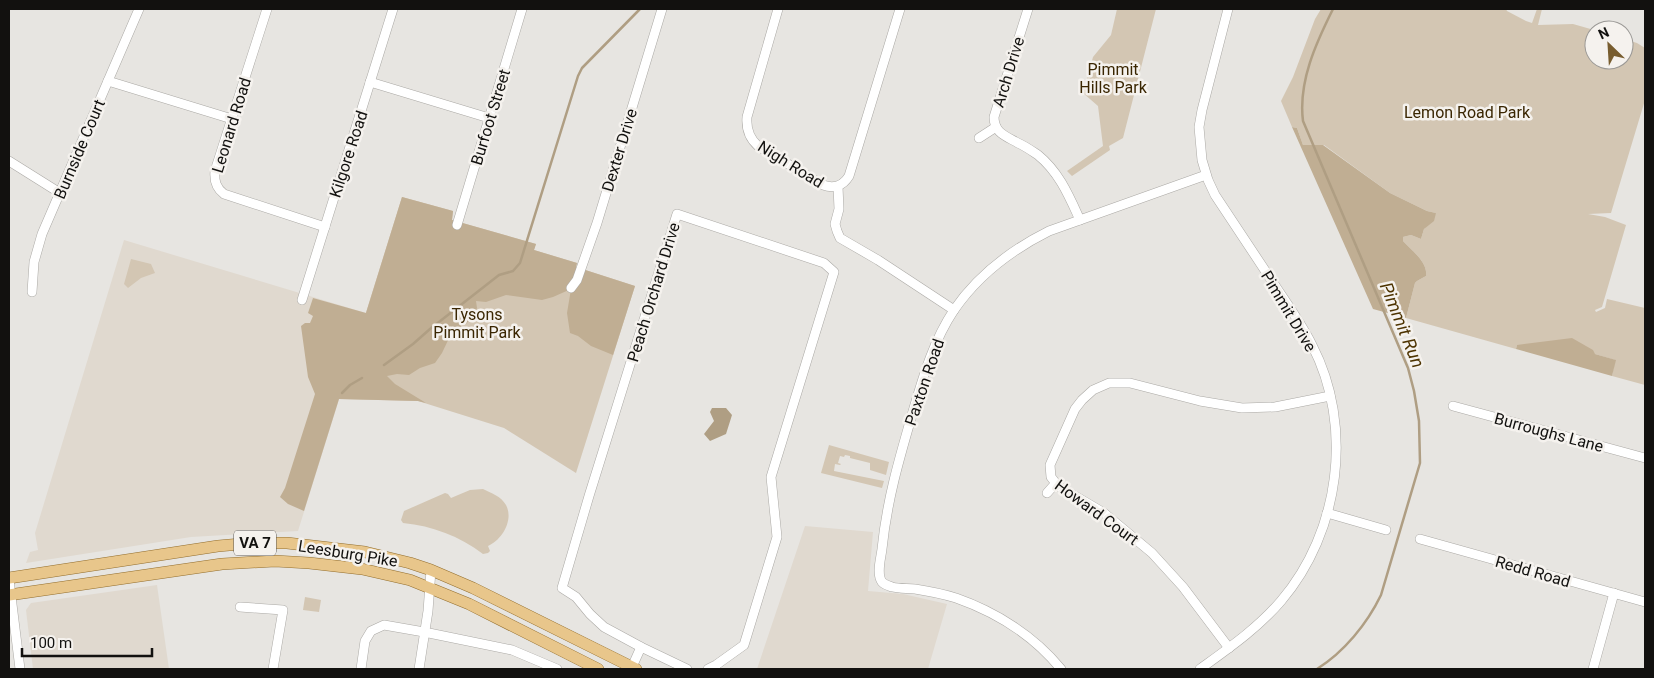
<svg xmlns="http://www.w3.org/2000/svg" width="1654" height="678" viewBox="0 0 1654 678" font-family="Roboto,sans-serif">
  <rect width="100%" height="100%" fill="#e7e5e1"/>
  <!-- built -->
  <g fill="#e0d9cf">
    <path d="M124 240 366 313 298 531 191 537 26 563 30 552 38 550 35 533Z"/>
    <path d="M805 526 873 532 868 591 903 594 947 604 928 669H757Z"/>
    <path d="M157 585 169 669H33L26 610 31 603Z"/>
  </g>
  <!-- green -->
  <g fill="#d3c6b3">
    <path d="M1117 9H1156L1123 138 1109 146 1110 150 1072 176 1067 171 1103 146 1098 106 1083 93 1093 57 1111 35Z"/>
    <path d="M1321 9H1506L1507 11 1526 21 1532 23 1537 9H1542L1538 25 1573 24 1594 30V60H1624V39L1637 43 1645 48V100L1611 213 1588 214 1605 217 1626 225 1602 307 1595 310 1596 312 1605 308 1607 299 1645 308V385L1612 376 1615 360 1595 354 1517 345 1516 349 1406 318 1415 283 1417 281 1426 276C1428 262 1412 251 1403 241V237L1411 235 1421 239 1424 229 1436 213 1427 211 1390 193 1324 145H1303L1297 128 1292 127 1281 101 1293 77 1315 19Z"/>
    <path d="M402 197 453 211 452 220 536 244 534 250 577 263 576 267 635 286 576 473 504 428 418 401 339 399Z"/>
    <path d="M131 259 151 264 155 273 141 278 128 288 124 284Z"/>
    <path d="M829 445 889 462 886 475 870 470V463L850 458V456L845 455 844 457 840 456 838 463 841 464 840 465 835 464 834 471 884 481 882 488 821 473Z"/>
    <path d="M483 489C491 493 501 496 506 505 514 520 502 540 488 546L490 551 488 553 483 554C459 536 433 526 403 523L401 520 404 511 445 493 448 494 451 498 470 490Z"/>
    <path d="M305 597 321 600 319 612 303 610Z"/>
  </g>
  <!-- forest -->
  <g fill="#c0ae93">
    <path d="M1292 127 1297 128 1303 145H1323L1390 193 1427 211 1436 213 1434 221 1424 229 1421 239 1411 235 1403 237V241C1412 251 1428 262 1426 276L1417 281 1415 283 1406 318 1373 309Z"/>
    <path d="M402 197 453 211 452 220 536 244 534 250 577 263 576 267 635 286 613 355 591 346 578 336 570 333 567 313 571 289 553 297 542 300 506 295 486 302 476 301 477 308 473 316 466 324 458 328 451 334 442 353 435 363 420 368 409 375 397 374 387 376 395 384 426 403 418 401 339 399 304 511 288 504 280 497 285 488 315 394 308 377 301 326 305 323H310L313 316 308 313 313 298 366 313Z"/>
    <path d="M1572 338 1593 350 1595 354 1616 360 1612 376 1516 349 1517 345Z"/>
  </g>
  <!-- water -->
  <path fill="#af9e83" d="M712 408H726L732 415 726 434 710 441 704 434 714 421 710 412Z"/>
  <g fill="none" stroke-linecap="round" stroke-linejoin="round">
    <!-- stream -->
    <g stroke="#af9e83" stroke-width="2.5">
      <path d="M384 365 413 344 430 329 499 275 513 271 520 263 578 76 582 68 640 9"/>
      <path d="M342 393 350 385 362 378"/>
      <path d="M1317 669C1344 652 1367 624 1381 595L1420 463 1419 421 1414 391 1408 368 1303 121C1298 82 1316 43 1333 9"/>
    </g>
    <defs>
      <g id="minor">
        <path d="M267 9 215 171C214 181 216 188 224 194L325 227"/>
        <path d="M778 9 747 117C746 129 749 138 758 146L823 185C834 189 843 186 849 176L900 9"/>
        <path d="M1028 9 994 117C994 133 1006 136 1018 143 1025 146 1032 151 1038 155 1059 172 1069 196 1080 220"/>
        <path d="M108 81 232 119"/>
        <path d="M370 82 489 118"/>
        <path d="M979 138 996 127"/>
        <path d="M9 161 60 193"/>
        <path d="M838 187 839 209 835 224 837 231 840 238 878 260 954 310"/>
        <path d="M457 225 522 9"/>
        <path d="M571 288 577 280 597 223 662 9"/>
        <path d="M32 292 34 262 42 234 139 9"/>
        <path d="M302 300 393 9"/>
        <path d="M1453 406 1645 458"/>
        <path d="M1047 493 1055 484"/>
        <path d="M1327 513 1386 530"/>
        <path d="M1420 539 1645 602"/>
        <path d="M9 580 20 669"/>
        <path d="M240 607 283 610 273 669"/>
        <path d="M1229 648 1183 587 1152 553 1104 513 1058 486 1051 477 1050 465 1075 409 1082 400 1093 390 1109 383H1130L1200 401 1242 408 1275 407 1330 396"/>
        <path d="M632 667 641 647"/>
        <path d="M361 669 365 641 371 631 384 625 424 632 512 650 557 669"/>
        <path d="M419 669 428 611 431 570"/>
        <path d="M687 669 641 647 604 627 590 614 576 597 562 588 589 496 677 214 824 263 834 272 771 477 777 537 744 645 716 665 708 669"/>
        <path d="M1061 669C1034 636 996 612 956 598 943 594 928 591 915 589 908 588 900 589 892 587 889 586 885 585 882 582 876 574 881 558 882 549 887 499 900 456 914 408 924 374 934 340 954 310 978 275 1011 250 1049 231L1206 175"/>
        <path d="M1200 669C1229 648 1258 628 1281 601 1340 532 1354 426 1312 345 1301 323 1287 304 1274 284 1254 254 1235 225 1215 195L1208 180 1202 160 1199 127 1202 110 1228 9"/>
        <path d="M1593 669 1614 593"/>
      </g>
      <g id="major">
        <path d="M9 578 218 546 252 543H287L365 552 410 563 431 570 473 588 636 669"/>
        <path d="M9 595 222 564 275 561 309 563 362 569 410 580 469 604 598 669"/>
      </g>
    </defs>
    <!-- minor casing -->
    <use href="#minor" stroke="#aba9a5" stroke-width="10"/>
    <!-- major casing -->
    <use href="#major" stroke="#936e2d" stroke-width="12"/>
    <!-- minor -->
    <use href="#minor" stroke="#fff" stroke-width="9"/>
    <!-- major -->
    <use href="#major" stroke="#e8c68b" stroke-width="11"/>
  </g>
  <g text-anchor="middle" stroke-width="5" stroke-linejoin="round" paint-order="stroke">
    <!-- shield labels -->
    <rect fill="#f5f2ee" stroke="#565452" stroke-width="1" x="234" y="530.5" width="42" height="25" rx="4"/>
    <g font-size="15" font-weight="bold" fill="#12110f">
      <text x="255" y="548">VA 7</text>
    </g>
    <!-- park labels -->
    <g font-size="16" fill="#3a2602" stroke="#f5f2ee">
      <text x="1113" y="75">Pimmit<tspan x="1113" dy="18">Hills Park</tspan></text>
      <text x="1467" y="118">Lemon Road Park</text>
      <text x="477" y="320">Tysons<tspan x="477" dy="18">Pimmit Park</tspan></text>
    </g>
    <!-- street labels -->
    <g font-size="16" fill="#12110f" stroke="#f5f2ee">
      <text transform="translate(1008 72) rotate(-73)" y="6">Arch Drive</text>
      <text transform="translate(490 117) rotate(-73)" y="6">Burfoot Street</text>
      <text transform="translate(231 125) rotate(-73)" y="6">Leonard Road</text>
      <text transform="translate(79 149) rotate(-67)" y="6">Burnside Court</text>
      <text transform="translate(619 150) rotate(-73)" y="6">Dexter Drive</text>
      <text transform="translate(348 154) rotate(-72)" y="6">Kilgore Road</text>
      <text transform="translate(791 164) rotate(32)" y="6">Nigh Road</text>
      <text transform="translate(653 292) rotate(-73)" y="6">Peach Orchard Drive</text>
      <text transform="translate(1289 311) rotate(59)" y="6">Pimmit Drive</text>
      <text transform="translate(924 382) rotate(-71)" y="6">Paxton Road</text>
      <text transform="translate(1549 432) rotate(15)" y="6">Burroughs Lane</text>
      <text transform="translate(1097 512) rotate(36)" y="6">Howard Court</text>
      <text transform="translate(348 553) rotate(9)" y="6">Leesburg Pike</text>
      <text transform="translate(1533 571) rotate(16)" y="6">Redd Road</text>
    </g>
    <!-- water labels -->
    <g font-size="18" font-style="italic" fill="#4d3300" stroke="#f5f2ee">
      <text transform="translate(1402 325) rotate(68)" y="6">Pimmit Run</text>
    </g>
  </g>
  <!-- border -->
  <rect width="1654" height="678" fill="none" stroke="#12110f" stroke-width="20"/>
  <!-- north arrow -->
  <g transform="translate(1609 45) rotate(335)"><circle r="24" fill="#f5f2ee" stroke="#9a9895"/>
  <path d="M0-4L9 19L0 12L-9 19Z" fill="#785d2f"/>
  <text y="-8" font-size="14" font-weight="bold" text-anchor="middle" fill="#12110f">N</text>
  </g>
  <!-- scale -->
  <path d="M22 648v8h130v-8" fill="none" stroke="#12110f" stroke-width="2.5"/>
  <text x="30" y="648" font-size="15" fill="#12110f" stroke="#f5f2ee" stroke-width="4" paint-order="stroke">100 m</text>
</svg>
